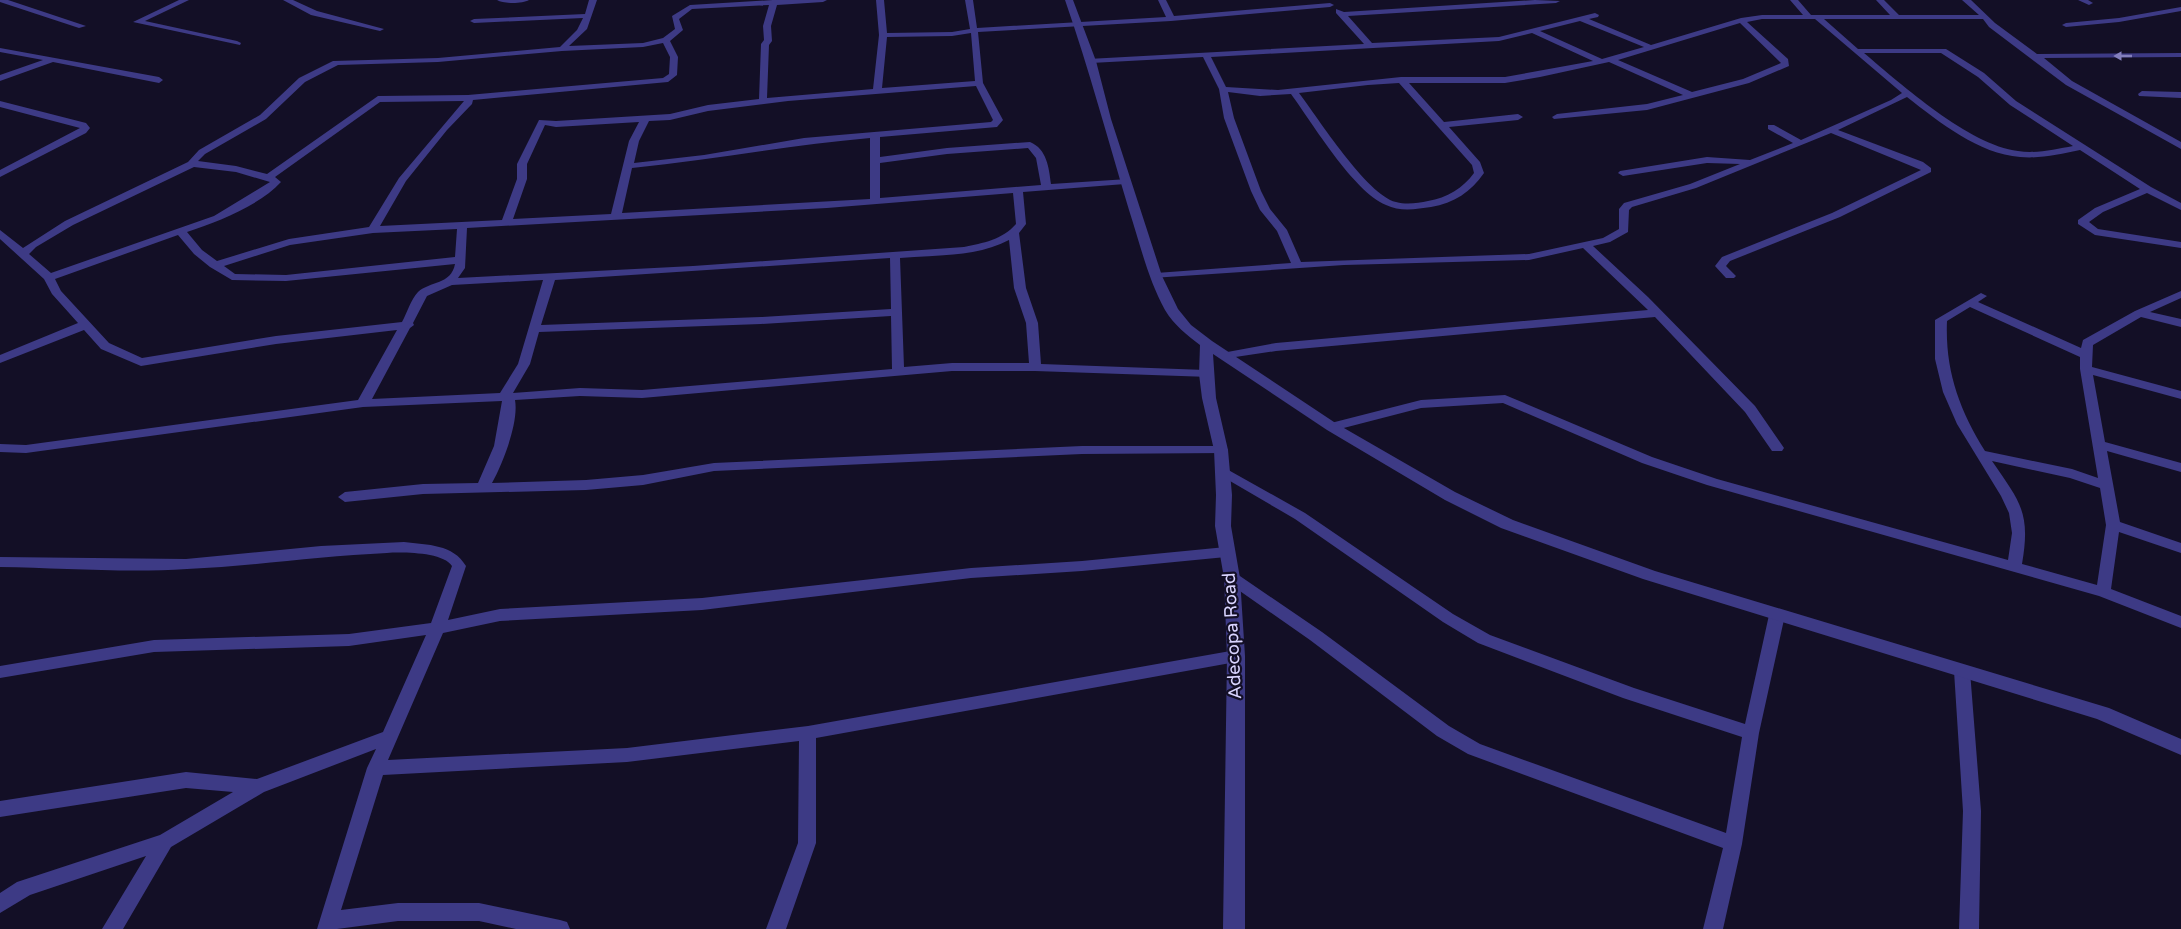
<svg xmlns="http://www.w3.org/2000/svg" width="2181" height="929" viewBox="0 0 2181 929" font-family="'Varela Round',sans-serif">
  <rect width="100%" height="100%" fill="#130f26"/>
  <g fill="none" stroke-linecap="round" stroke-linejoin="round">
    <!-- minor -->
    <g fill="#3d3a85" fill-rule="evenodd">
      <path d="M0 0H8L86 26 79 28 0 2Z"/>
      <path d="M179 0H189L145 21 237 41 241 43 240 45 133 22Z"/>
      <path d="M283 0H293L317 11 384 29 380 31 311 15Z"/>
      <path d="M497 0H529C522 4 504 4 497 0Z"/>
      <path d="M589 0H597L587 29 569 46 643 43 663 38 675 29 672 16 690 5 773 0H827L823 2 777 5 771 26 772 41 769 45 767 98 873 89 879 35 876 0H884L887 33 952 32 970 29 965 0H973L977 28 1166 17 1158 0H1166L1174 16 1330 3 1334 5 1330 7 1171 21 978 32 983 83 1003 120 997 127 880 137V157L947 148 1030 142C1047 149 1049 168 1051 184L1128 179 1130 181 1125 184 1023 192 1026 224 1019 233 1026 288 1038 323 1041 364 1206 370 1210 371 1212 374 1210 377 1035 371H952L642 398 580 396 515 400C519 422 503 463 492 483L586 480 643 475 714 463 1082 446H1221L1226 447 1228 450 1226 453 1082 454 714 471 643 485 586 490 423 494 345 502 338 497 345 492 423 484 478 483 494 446 502 401 363 407 26 453 0 452V444L26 445 358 400 397 330 276 344 141 366 101 349 84 330 0 363V355L78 323 52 294 44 279 0 239V230L23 248 65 221 188 162 199 150 260 115 299 78 333 61 438 58 560 47 577 30 583 18 474 23 470 21 474 19 585 14ZM769 5 763 26 764 40 761 44 759 99 708 105 670 114 556 121 539 120 517 164V179L502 220 380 226 406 181 447 130 472 104 473 100 668 82 677 75 678 57 670 41 683 30 679 19 692 9ZM971 33 975 81 882 88 887 37 952 36ZM663 43 670 57 669 74 663 78 468 95 378 96 267 174 236 166 198 161 205 154 266 119 305 82 338 65 438 62 562 51 643 47ZM976 86 993 120 991 122 804 138 704 155 634 163 639 141 649 121 670 120 708 111 788 101ZM464 101 399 178 369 227 289 239 217 261 202 250 187 232C217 222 259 206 281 182L275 177 380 102ZM639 122 629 141 611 214 513 219 527 179V164L545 125 556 127ZM870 138V199L622 213 632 168C712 160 790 145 870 138ZM1028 148 1036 158 1041 185 880 198V163L947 154ZM194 167 236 172 270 182 214 216 51 273 29 254 36 247 73 225ZM1013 193 1016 224C1002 240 983 243 964 247L693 266 458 278 465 268 467 228 827 208ZM457 229 455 257 286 275 235 274 224 266 290 245 373 233ZM178 235 194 254 210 267 232 280 286 281 455 264C451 285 430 281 418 292 411 299 407 313 402 322L276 336 142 358 109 343 61 291 55 279ZM1009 240 1014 288 1026 323 1029 363H952L904 367 900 258C936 255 977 257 1009 240ZM890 258 891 309 761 317 541 325 555 280ZM543 280 518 364 500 393 372 399 410 328 414 325 413 323 427 296 452 285ZM891 316 892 369 642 390 580 388 513 393 530 364 539 332 761 324Z"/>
      <path d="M1535 0 1560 1 1556 3 1348 16 1372 43 1499 37 1595 13 1599 15 1598 17 1589 19 1651 45 1741 18 1762 15H1803L1790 0H1798L1811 15H1890L1876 0H1884L1899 15H1979L1962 0H1971L1995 23 2037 54 2181 53V57L2044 58 2072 81 2181 142V149L2066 85 1989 27 1983 19H1824L1858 49H1946L1984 73 2016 101 2151 187 2181 203V210L2147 193 2103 212 2089 222 2098 229 2181 242V248L2095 235 2078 224V220L2095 208 2140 189 2080 150C2060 154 2040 159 2020 157 1979 154 1939 122 1907 97L1838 130 1923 162 1931 168V172L1840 217 1730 261 1726 266 1736 276 1734 278H1726L1715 266 1722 257 1832 213 1921 170 1831 133 1696 188 1632 207 1629 210 1628 232 1610 242 1593 246 1648 297 1755 406 1784 448 1782 451H1772L1745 412 1655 317 1276 351 1222 359 1220 356 1222 353 1276 343 1648 310 1583 248 1529 260 1344 265 1152 278V274L1156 273 1291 263 1277 231 1260 210 1251 191 1224 118 1219 89 1203 57 1091 63 1087 61 1088 59 1364 44 1336 13V9L1344 12ZM1762 19H1815L1902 93 1891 100 1801 140 1774 125H1768V129L1793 143 1750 160 1707 157 1620 171 1618 173 1623 176 1707 163 1740 164 1690 184 1624 203 1619 209V229L1603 238 1529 254 1301 262 1287 230 1270 209 1261 191 1234 118 1228 92 1260 96 1291 94C1313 124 1353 191 1386 205 1400 212 1417 209 1431 207 1454 203 1471 192 1484 173L1480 162 1449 127 1518 120 1523 117 1518 114 1444 122 1409 83H1505L1540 77 1609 62 1683 95 1647 104 1557 114 1552 117 1554 119 1647 110 1749 83 1789 66 1788 59 1747 22ZM1580 21 1644 47 1602 59 1540 31ZM1740 23 1781 63 1743 79 1692 92 1618 60ZM1532 33 1593 61 1505 77H1401L1278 90 1226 87 1211 57 1499 41ZM1864 53H1941L1978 77 2010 105 2073 146C2056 149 2036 154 2018 151 1969 145 1902 85 1864 53ZM1399 83 1472 165 1474 173C1463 188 1447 198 1428 201 1418 203 1407 205 1396 202 1367 195 1318 118 1299 93L1368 85Z"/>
      <path d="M2078 0H2088L2093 3 2089 5Z"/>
      <path d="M2181 7V11L2119 22 2066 27 2062 25 2066 23 2119 18Z"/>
      <path d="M0 48 159 77 163 80 159 83 53 62 0 81V75L43 60 0 52Z"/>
      <path d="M2142 91 2181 92V98L2139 96 2138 94Z"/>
      <path d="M0 101 86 123 90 128 86 133 0 177V170L80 128 0 107Z"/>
      <path d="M2181 291V298L2150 312 2181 319V327L2141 317 2093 345 2092 367 2181 391V399L2093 375 2105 442 2181 463V472L2107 451 2120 522 2181 543V553L2119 532 2111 589 2181 616V628L2099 596 1707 485 1642 463 1503 403 1421 408 1332 431 1325 427 1327 424 1421 400 1505 395 1652 457 1717 479 2008 560 2012 533 2009 513 2001 496 1957 424 1943 392 1935 359V320L1981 293 1987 296 1978 302 2081 348 2083 340 2135 311ZM1970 307 2080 357V369L2098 478 2072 469 1985 451C1959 409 1945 370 1947 321ZM1992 461 2070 478 2100 488 2106 525 2097 585 2022 564C2031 512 2020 502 1992 461Z"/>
      <path d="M1223 467 1305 513 1453 614 1490 635 1634 688 1745 724 1769 615 1772 611 1777 609 1782 611 1785 615 1759 733 1742 844 1723 929H1703L1723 848 1468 754 1437 736 1310 640 1227 582 1225 578 1227 574H1237L1322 632 1449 726 1480 744 1726 833 1742 737 1623 698 1478 643 1443 622 1295 519 1218 474 1216 471Z"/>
      <path d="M404 542C428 545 453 544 466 566L448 620 500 609 702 598 971 568 1082 561 1226 547 1231 548 1233 552 1231 556 1226 557 1082 571 971 578 702 610 500 621 443 633 388 760 627 748 808 726 1236 650 1242 652 1244 656 1242 660 1236 662 816 738V843L786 929H766L798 843 799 741 627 762 383 775 341 910 398 903H479L560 920 567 922 570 929H516L479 921H398L337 929H317L367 768 376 749 264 792 171 847 123 929H102L146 856 30 895 0 913V893L17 882 160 835 233 792 186 788 0 817V801L186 772 257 779 383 732 426 635 349 646 154 652 0 678V666L154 640 349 634 431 623 452 566C443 552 402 552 387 553 320 556 254 566 187 569 127 573 61 568 0 567V557L186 559 321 546Z"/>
      <path d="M1962 665 1968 667 1970 671 1981 811 1979 929H1959L1963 811 1954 671 1956 667Z"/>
    </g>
    <!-- tertiary -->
    <path fill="#3d3a85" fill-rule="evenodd" d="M1065 0H1073L1096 61 1111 119 1162 276 1178 309 1191 325 1212 341 1337 424 1455 492 1513 520 1655 571 2109 708 2181 739V755L2097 719 1643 579 1501 528 1445 500 1327 430 1213 354 1216 398 1228 450 1232 495 1231 526 1240 578 1245 656V929H1223L1227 656 1224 578 1215 526 1216 495 1214 450 1202 398 1199 374 1200 345C1187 335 1174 325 1165 310 1148 279 1140 244 1129 210 1108 140 1089 69 1065 0Z"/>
  </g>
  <!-- one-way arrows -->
  <defs><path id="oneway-solid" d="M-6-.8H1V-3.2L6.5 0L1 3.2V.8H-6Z" transform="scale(1.5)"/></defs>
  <use fill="#837fbc" href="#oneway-solid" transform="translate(2123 56) rotate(-180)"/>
  <g text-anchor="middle" stroke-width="4.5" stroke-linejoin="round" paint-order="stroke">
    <!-- street labels -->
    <g font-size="18" fill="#d9d4ff" stroke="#130f26">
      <text transform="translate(1232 636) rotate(-93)" y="6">Adecopa Road</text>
    </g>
  </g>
</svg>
